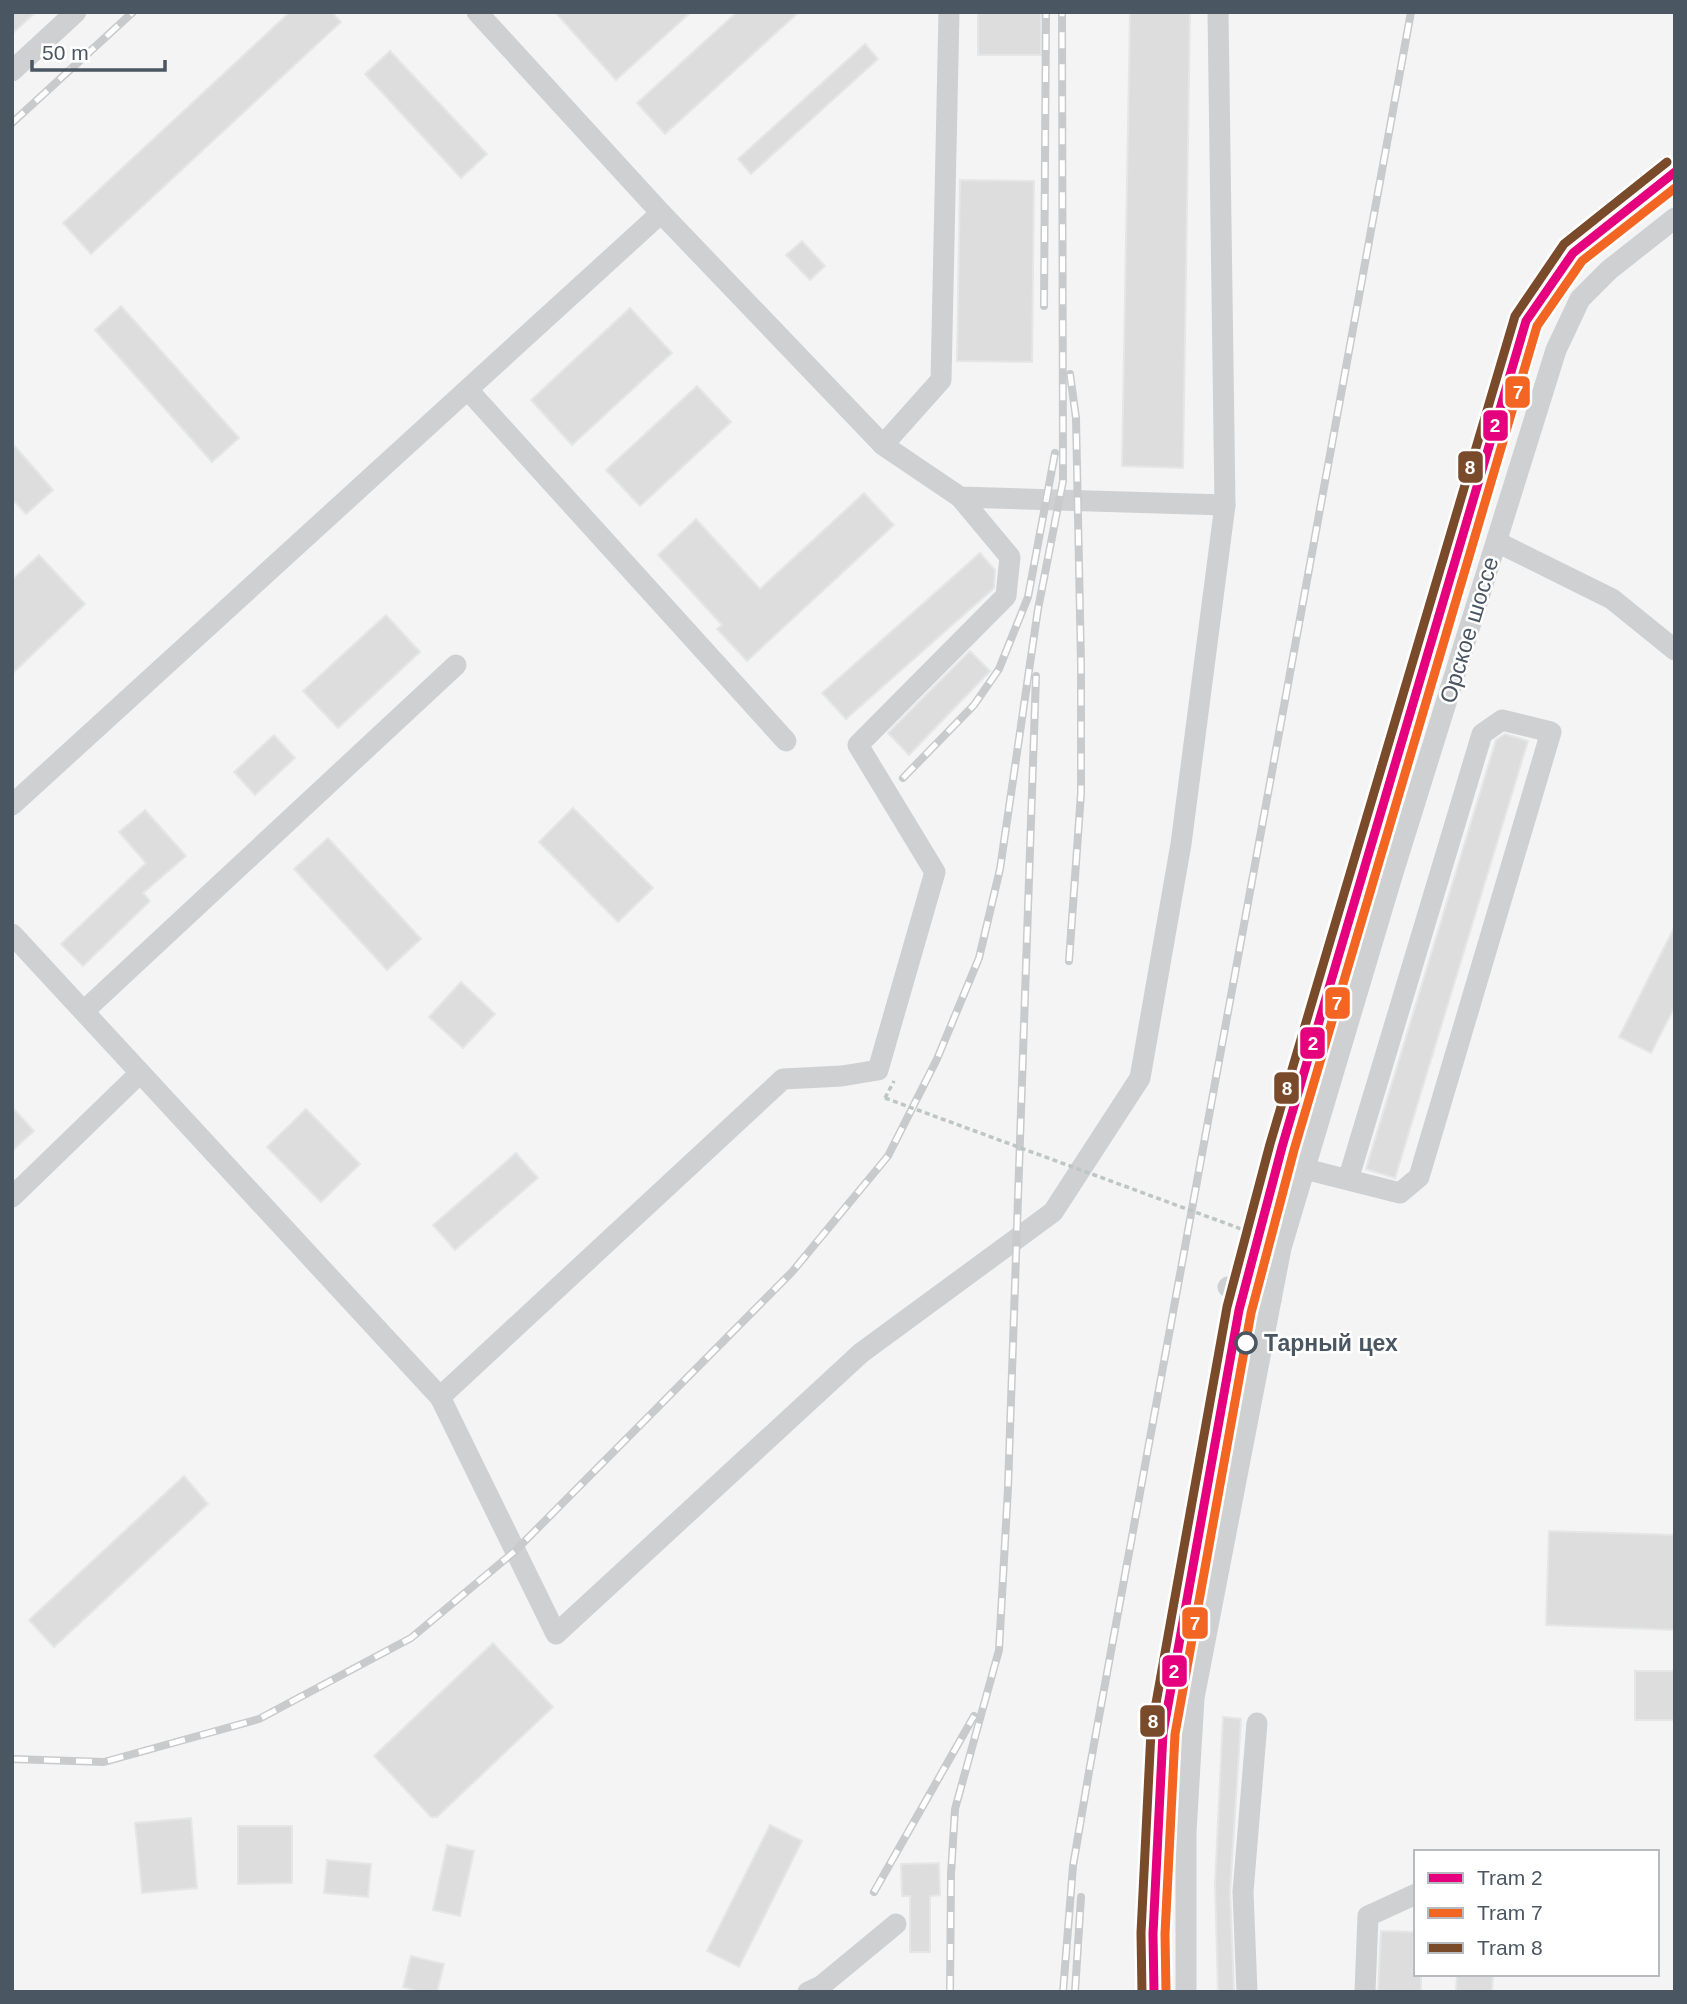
<svg xmlns="http://www.w3.org/2000/svg" width="1687" height="2004" viewBox="0 0 1687 2004" font-family="Arial,sans-serif">
  <rect width="100%" height="100%" fill="#f4f4f4"/>
  <!-- building -->
  <g fill="#ddddde" stroke="#e5e6e7" stroke-width="2">
    <path d="M12 12H36L12 34Z"/>
    <path d="M290 12H332L341 22 91 254 63 223Z"/>
    <path d="M555 12H691L616 80Z"/>
    <path d="M737 12H799L665 134 637 103Z"/>
    <rect x="978" y="12" width="63" height="43"/>
    <path d="M1130 12H1190L1183 468 1122 466Z"/>
    <path d="M865 44 878 59 751 174 738 159Z"/>
    <path d="M390 51 487 154 461 178 365 74Z"/>
    <path d="M960 180 1034 181 1032 362 957 361Z"/>
    <path d="M802 241 825 266 810 280 786 255Z"/>
    <path d="M121 306 239 438 212 462 95 330Z"/>
    <path d="M630 308 672 353 572 445 531 400Z"/>
    <path d="M697 386 731 422 640 506 606 470Z"/>
    <path d="M12 443 53 490 26 514 12 499Z"/>
    <path d="M864 493 894 525 747 661 717 629 722 625 658 555 696 519 760 589Z"/>
    <path d="M980 553 995 570 994 588 846 719 822 693Z"/>
    <path d="M39 555 85 604 12 674V580Z"/>
    <path d="M386 615 420 652 338 728 303 691Z"/>
    <path d="M970 651 990 671 909 755 888 733Z"/>
    <path d="M1505 734 1528 741 1395 1178 1366 1169 1496 740Z"/>
    <path d="M274 735 295 758 255 795 234 772Z"/>
    <path d="M573 808 653 888 618 922 539 842Z"/>
    <path d="M145 810 186 856 143 893 150 901 83 966 61 944 146 863 119 832Z"/>
    <path d="M328 838 421 939 387 970 294 869Z"/>
    <path d="M1675 926V1006L1651 1053 1619 1037Z"/>
    <path d="M461 982 495 1014 463 1048 429 1017Z"/>
    <path d="M12 1107 34 1131 12 1151Z"/>
    <path d="M306 1109 360 1164 321 1202 267 1147Z"/>
    <path d="M516 1153 538 1178 455 1250 433 1225Z"/>
    <path d="M184 1476 208 1504 54 1647 29 1620Z"/>
    <path d="M1549 1531 1675 1535V1630L1546 1625Z"/>
    <path d="M493 1643 553 1707 437 1817H431L374 1756Z"/>
    <rect x="1635" y="1671" width="40" height="49"/>
    <path d="M1223 1717 1241 1719 1230 1891 1234 1992H1218L1215 1884Z"/>
    <path d="M191 1818 197 1888 142 1893 135 1823Z"/>
    <path d="M770 1825 802 1841 739 1967 707 1951Z"/>
    <path d="M238 1826H292V1883L238 1884Z"/>
    <path d="M447 1845 474 1851 460 1916 433 1910Z"/>
    <path d="M327 1860 371 1864 368 1897 324 1893Z"/>
    <path d="M939 1863 940 1895 930 1896V1952H910V1896H902L901 1864Z"/>
    <path d="M1381 1931 1416 1932V1974H1421V1992H1378Z"/>
    <path d="M411 1956 444 1964 437 1992H421L403 1987Z"/>
    <path d="M1457 1974H1493L1492 1992H1456Z"/>
  </g>
  <g fill="none" stroke-linecap="round" stroke-linejoin="round">
    <!-- path -->
    <g stroke="#bcc7c4" stroke-width="3.5" stroke-dasharray="5 3.5" stroke-linecap="butt">
      <path d="M885 1098 894 1081"/>
      <path d="M1232 1271 1244 1230"/>
    </g>
    <!-- minor -->
    <g stroke="#ced0d2" stroke-width="21">
      <path d="M477 12 661 213 883 445 960 497 1225 505"/>
      <path d="M12 71 76 12"/>
      <path d="M468 390 786 741"/>
      <path d="M883 445 941 380 949 12"/>
      <path d="M1497 542 1612 599 1675 650"/>
      <path d="M12 805 661 213"/>
      <path d="M12 934 440 1397 556 1634 861 1353 1053 1212 1140 1078 1181 844 1225 505 1218 12"/>
      <path d="M84 1011 456 665"/>
      <path d="M1305 1169 1400 1193 1419 1177 1551 732 1502 720 1482 734 1348 1180"/>
      <path d="M12 1197 140 1073"/>
      <path d="M1228 1287 1271 1300"/>
      <path d="M440 1397 783 1079 842 1076 878 1070 935 872 858 745 1006 596 1010 557 960 497"/>
      <path d="M808 1992 821 1986 896 1924"/>
      <path d="M1186 1992V1832L1194 1698 1281 1248 1392 876 1556 350 1580 299 1609 270 1675 218"/>
      <path d="M1247 1992 1243 1892 1257 1723"/>
      <path d="M1365 1992 1368 1916 1416 1894"/>
    </g>
    <defs>
      <g id="rail">
        <path d="M12 123 133 12"/>
        <path d="M1044 306 1046 12"/>
        <path d="M903 778 974 705 999 669 1028 597 1055 453"/>
        <path d="M1069 961 1081 793V664L1076 418 1070 374"/>
        <path d="M12 1759 104 1762 259 1719 411 1638 515 1551 792 1272 888 1156 937 1059 979 958 1000 869 1038 609 1063 481 1062 12"/>
        <path d="M874 1892 974 1716"/>
        <path d="M950 1992 951 1874 955 1809 999 1650 1008 1488 1036 676"/>
        <path d="M1063 1992 1073 1866 1090 1766 1411 12"/>
        <path d="M1075 1992 1081 1897"/>
      </g>
    </defs>
    <!-- rail casing -->
    <use href="#rail" stroke="#c9cacc" stroke-width="8"/>
    <!-- rail -->
    <use href="#rail" stroke="#fff" stroke-width="5" stroke-dasharray="16" stroke-linecap="butt"/>
    <!-- path-bridge -->
    <path stroke="#bcc7c4" stroke-width="3.5" stroke-dasharray="5 3.5" stroke-linecap="butt" d="M885 1098 1244 1230"/>
    <defs>
      <path id="tram-1" d="M1154 1992 1153 1934 1163 1733 1239 1310 1282 1147 1526 321 1573 253 1675 172"/>
      <path id="tram-2" d="M1166 1992 1165 1934 1175 1734 1251 1313 1294 1150 1537 326 1582 261 1675 188"/>
      <path id="tram-3" d="M1142 1992 1141 1933 1151 1731 1227 1307 1270 1144 1515 316 1564 244 1667 162"/>
    </defs>
    <!-- tram-1 casing -->
    <use href="#tram-1" stroke="#fff" stroke-width="14"/>
    <!-- tram-2 casing -->
    <use href="#tram-2" stroke="#fff" stroke-width="14"/>
    <!-- tram-3 casing -->
    <use href="#tram-3" stroke="#fff" stroke-width="14"/>
    <!-- tram-1 -->
    <use href="#tram-1" stroke="#e5007d" stroke-width="9"/>
    <!-- tram-2 -->
    <use href="#tram-2" stroke="#f26522" stroke-width="9"/>
    <!-- tram-3 -->
    <use href="#tram-3" stroke="#7a4b2a" stroke-width="9"/>
  </g>
  <!-- markers -->
  <circle fill="#fff" stroke="#4a5661" stroke-width="3.5" cx="1246" cy="1343" r="10"/>
  <g text-anchor="middle" stroke-width="5" stroke-linejoin="round" paint-order="stroke">
    <!-- street labels -->
    <g font-size="23" fill="#4a5661" stroke="#fff">
      <text transform="translate(1469 630) rotate(-73)" y="8">Орское шоссе</text>
    </g>
    <!-- stop labels -->
    <g font-size="23" font-weight="bold" fill="#4a5661" stroke="#fff" text-anchor="start">
      <text x="1264" y="1351">Тарный цех</text>
    </g>
  </g>
  <g stroke="#fff" stroke-width="2.5">
    <rect x="1504" y="375" width="27" height="34" rx="7" fill="#f26522"/>
    <rect x="1482" y="409" width="27" height="33" rx="7" fill="#e5007d"/>
    <rect x="1457" y="450" width="27" height="34" rx="7" fill="#7a4b2a"/>
    <rect x="1324" y="986" width="27" height="34" rx="7" fill="#f26522"/>
    <rect x="1299" y="1026" width="27" height="34" rx="7" fill="#e5007d"/>
    <rect x="1273" y="1071" width="27" height="34" rx="7" fill="#7a4b2a"/>
    <rect x="1181" y="1606" width="28" height="34" rx="7" fill="#f26522"/>
    <rect x="1161" y="1654" width="27" height="34" rx="7" fill="#e5007d"/>
    <rect x="1139" y="1704" width="27" height="34" rx="7" fill="#7a4b2a"/>
  </g>
  <g font-size="19" text-anchor="middle" font-weight="bold" fill="#fff">
    <text x="1518" y="399">7</text>
    <text x="1495" y="432">2</text>
    <text x="1470" y="474">8</text>
    <text x="1337" y="1010">7</text>
    <text x="1313" y="1050">2</text>
    <text x="1287" y="1095">8</text>
    <text x="1195" y="1630">7</text>
    <text x="1174" y="1678">2</text>
    <text x="1153" y="1728">8</text>
  </g>
  <!-- border -->
  <rect width="1687" height="2004" fill="none" stroke="#4a5661" stroke-width="28"/>
  <!-- legend -->
  <rect x="1414" y="1850" width="245" height="126" fill="#ffffff" stroke="#b7bbc0" stroke-width="2"/>
  <rect x="1428" y="1873" width="35" height="10" fill="#e5007d" stroke="#b7bbc0" stroke-width="2"/>
  <text x="1477" y="1885" font-size="21" fill="#4a5661">Tram 2</text>
  <rect x="1428" y="1908" width="35" height="10" fill="#f26522" stroke="#b7bbc0" stroke-width="2"/>
  <text x="1477" y="1920" font-size="21" fill="#4a5661">Tram 7</text>
  <rect x="1428" y="1943" width="35" height="10" fill="#7a4b2a" stroke="#b7bbc0" stroke-width="2"/>
  <text x="1477" y="1955" font-size="21" fill="#4a5661">Tram 8</text>
  <!-- scale -->
  <path d="M32 60v10h133v-10" fill="none" stroke="#4a5661" stroke-width="3.5"/>
  <text x="42" y="60" font-size="21" fill="#4a5661" stroke="#ffffff" stroke-width="5" paint-order="stroke">50 m</text>
</svg>
